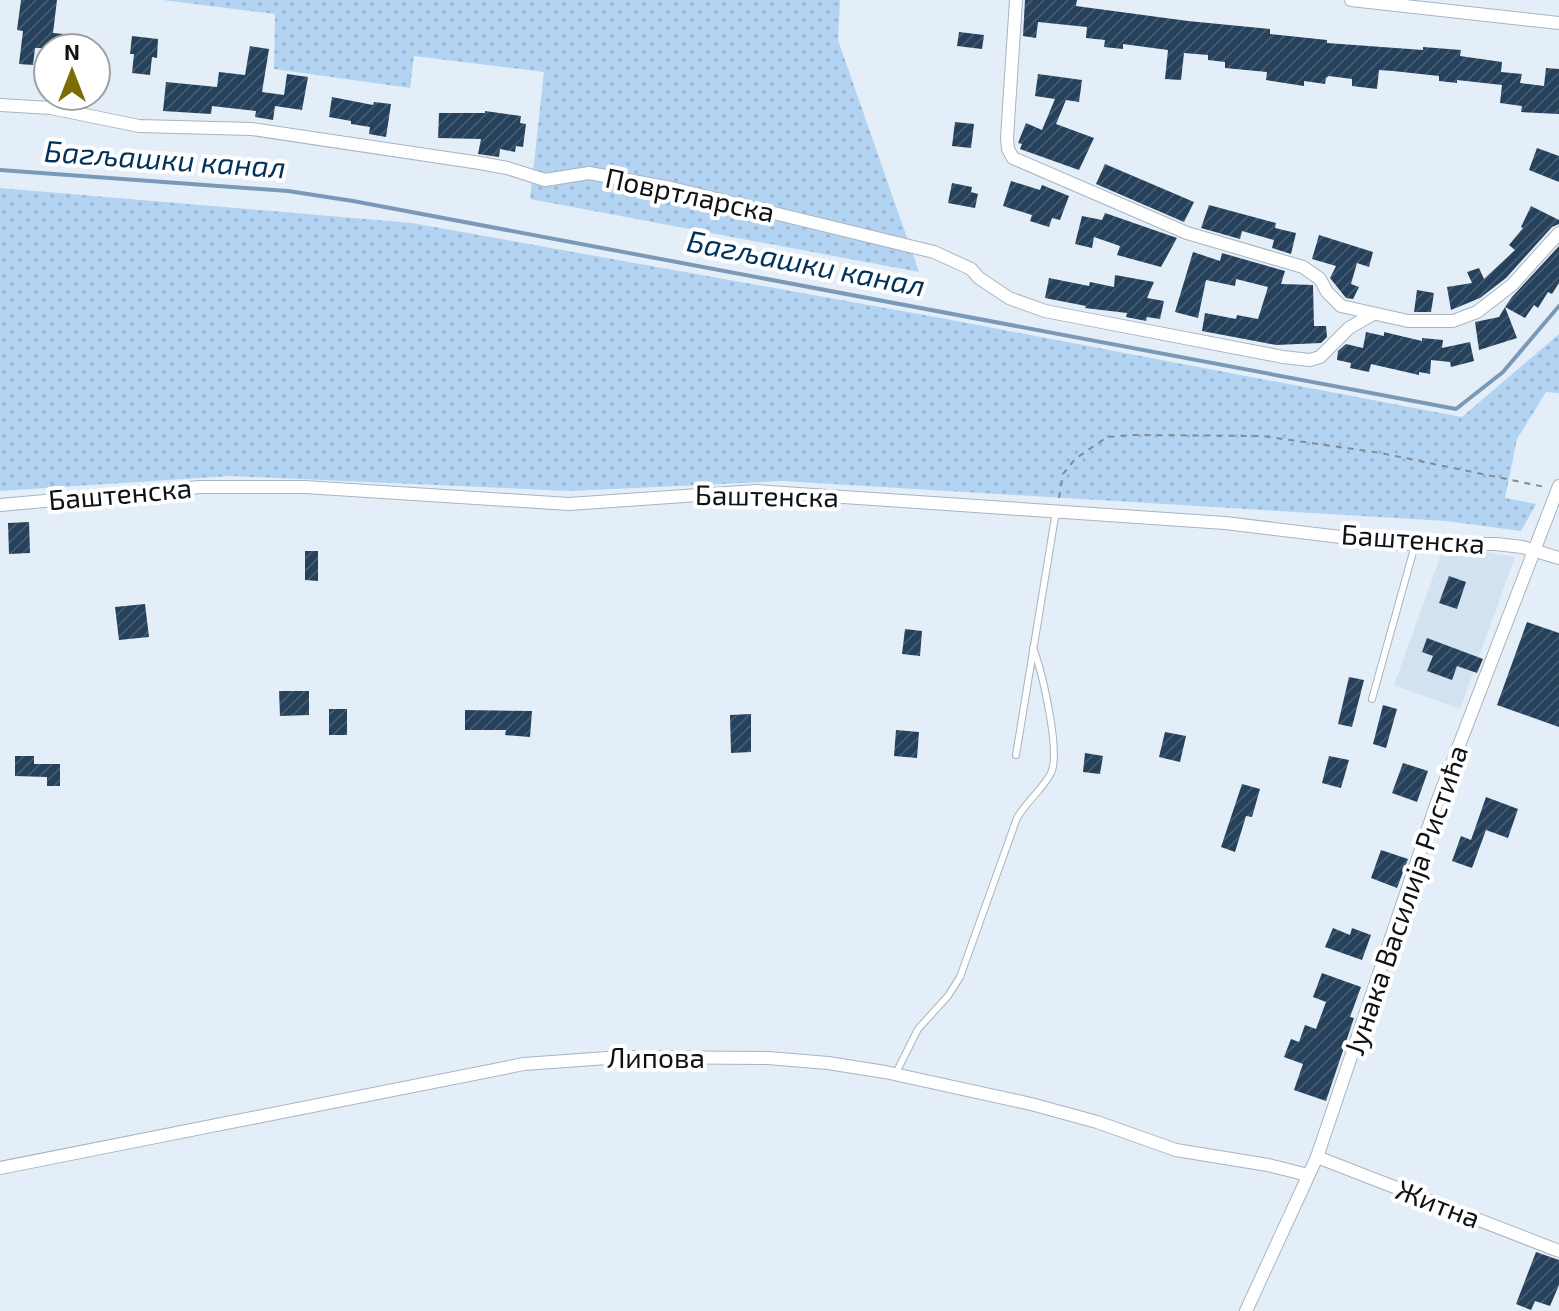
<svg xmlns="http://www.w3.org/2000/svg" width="1559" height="1311" viewBox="0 0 1559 1311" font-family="'Exo 2',sans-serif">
  <defs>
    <pattern id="grass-dots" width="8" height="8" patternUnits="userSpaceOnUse" patternTransform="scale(2)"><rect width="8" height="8" fill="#b3d3f2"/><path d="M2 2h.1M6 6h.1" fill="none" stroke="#99b4cf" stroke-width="1.8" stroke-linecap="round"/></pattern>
    <pattern id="building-hatch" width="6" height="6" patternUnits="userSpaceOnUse" patternTransform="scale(2)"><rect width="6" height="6" fill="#25415b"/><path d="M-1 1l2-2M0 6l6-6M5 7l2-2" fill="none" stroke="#42596e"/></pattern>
  </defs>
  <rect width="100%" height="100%" fill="#e4eef8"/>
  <!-- built -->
  <path fill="#d2e2f1" d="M1480 551 1515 557 1460 709 1394 685 1442 552Z"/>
  <!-- grass -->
  <g fill="url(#grass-dots)">
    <path d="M163 0H840L838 40 919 272 530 199 544 72 414 56 410 88 274 69 275 14Z"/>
    <path d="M0 188 412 223 941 318 1462 417 1559 334V393L1546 392 1517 439 1505 498 1536 504 1521 531 1446 521 783 481 570 491 230 476 0 491Z"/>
  </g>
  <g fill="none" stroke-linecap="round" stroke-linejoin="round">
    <!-- stream -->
    <path stroke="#7a99b7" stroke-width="4" d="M0 170 288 191 353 201 1456 409 1503 372 1559 306"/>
  </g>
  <!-- building -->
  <g fill="url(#building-hatch)">
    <path d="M21 0H57L53 33 84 36 83 48H35L33 65 19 64 23 31 17 30Z"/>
    <path d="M1025 0H1077L1076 6 1188 21 1270 29V34L1327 40V43L1423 50V47L1461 50 1460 56 1502 62 1501 72 1522 74 1520 83 1544 86 1546 68 1559 69V114L1521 112 1522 106 1500 103 1502 85 1457 80V83L1439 81V76L1393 71 1379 70 1377 89 1352 86V79L1329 76 1326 78 1325 84 1304 81V86L1266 80 1267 72 1225 68V62L1208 60V55L1184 53 1181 80 1165 79 1168 50 1123 44V49L1104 47 1105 40 1086 38 1087 27 1038 22 1036 38 1023 36Z"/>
    <path d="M959 32 984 35 982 49 957 46Z"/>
    <path d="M132 36 158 39 157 58 152 57 150 75 132 73 134 54H130Z"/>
    <path d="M250 46 269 49 262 92 284 95 287 74 308 77 302 110 275 106 273 120 255 117 256 111 212 106 211 114 163 111 166 82 217 87 219 72 245 75Z"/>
    <path d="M1038 74 1082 80 1079 102 1066 100 1056 124 1094 138 1079 170 1020 149 1022 144 1018 143 1026 123 1042 130 1055 99 1035 96Z"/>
    <path d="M332 97 373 105 374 102 391 104 386 137 369 134 370 127 351 124V121L329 117Z"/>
    <path d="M485 111 521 116 520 123 526 124 523 147 516 146 515 152 500 149 499 157 478 154 481 139 438 138 439 113H485Z"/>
    <path d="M955 122 974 124 971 148 952 146Z"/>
    <path d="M1537 148 1559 156V182L1529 170Z"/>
    <path d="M1105 164 1194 202 1184 222 1096 184Z"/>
    <path d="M1011 181 1040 190 1042 185 1069 196 1060 220 1052 218 1049 227 1030 221 1032 215 1003 206Z"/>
    <path d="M952 183 972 187 971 192 978 194 975 208 948 203Z"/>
    <path d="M1209 205 1276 223 1275 228 1296 233 1291 254 1272 248 1274 240 1242 231 1240 239 1201 228Z"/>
    <path d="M1531 206 1559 220V224L1552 227 1506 278 1480 298 1451 310 1447 287 1472 283 1467 272 1479 268 1484 279 1515 250 1509 245 1523 228 1521 227Z"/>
    <path d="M1105 213 1177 238 1161 267 1117 255 1120 246 1094 237 1092 248 1075 244 1082 216 1102 220Z"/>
    <path d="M1319 235 1373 252 1369 267 1357 263 1351 284 1359 287 1353 299 1346 298 1330 278 1336 266 1312 259Z"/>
    <path d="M1559 246V283L1552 294 1548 292 1538 308 1534 305 1525 318 1505 307 1512 297Z"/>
    <path d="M1193 252 1220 261 1222 253 1285 271 1281 284 1313 285 1314 326H1326L1327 337 1321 343 1276 345 1202 331 1205 313 1236 319 1237 315 1258 319 1268 287 1236 279 1235 286 1206 280 1198 318 1175 312Z"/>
    <path d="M1115 275 1154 282 1147 298 1164 301 1160 319 1147 317 1146 321 1126 317 1127 313 1085 308 1086 306 1045 298 1049 278 1089 286 1090 282 1114 287Z"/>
    <path d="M1417 290 1434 293 1431 312H1414Z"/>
    <path d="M1505 307 1517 338 1479 350 1475 322 1499 317Z"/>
    <path d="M1366 332 1384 336V332L1422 341V338L1443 340 1442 348 1470 342 1474 361 1451 367 1450 362 1431 360 1430 374 1419 372V375L1371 364 1369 372 1350 368 1351 363 1337 360 1338 351 1346 344 1363 348Z"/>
    <path d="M29 522 30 553 9 554 8 523Z"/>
    <path d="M305 551H318V581L305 580Z"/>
    <path d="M1449 576 1466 582 1457 609 1439 603Z"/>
    <path d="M145 604 149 637 119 640 115 607Z"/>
    <path d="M1527 622 1559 633V727L1497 705Z"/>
    <path d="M905 629 922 631 920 656 902 654Z"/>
    <path d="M1427 638 1483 659 1477 673 1457 666 1452 680 1427 671 1433 656 1422 652Z"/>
    <path d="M1349 677 1364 680 1352 727 1338 724Z"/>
    <path d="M279 691H309V715L280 716Z"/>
    <path d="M1383 705 1397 709 1386 748 1373 744Z"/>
    <rect x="329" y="709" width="18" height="26"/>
    <path d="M465 710 532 711 530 737 505 735 506 730H465Z"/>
    <path d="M751 714V752L731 753 730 715Z"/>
    <path d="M896 730 919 732 917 758 894 756Z"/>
    <path d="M1165 732 1186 736 1180 762 1159 757Z"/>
    <path d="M1085 753 1103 756 1100 774 1083 772Z"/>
    <path d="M15 756H34V764H60V786H47V777L15 776Z"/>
    <path d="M1329 756 1349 760 1341 788 1322 783Z"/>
    <path d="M1403 763 1428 771 1417 802 1392 793Z"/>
    <path d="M1242 784 1260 789 1252 817 1246 816 1235 852 1221 847Z"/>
    <path d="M1486 797 1518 809 1508 838 1486 830 1472 868 1452 861 1461 836 1471 840Z"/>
    <path d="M1381 850 1408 859 1397 888 1371 878Z"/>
    <path d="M1333 928 1350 935 1352 928 1371 935 1362 960 1325 947Z"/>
    <path d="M1322 973 1361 987 1350 1017 1354 1018 1326 1101 1294 1090 1303 1064 1284 1057 1291 1039 1299 1042 1305 1025 1316 1029 1326 1002 1313 997Z"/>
    <path d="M1536 1252 1559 1260V1285L1550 1306 1535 1301 1531 1310 1516 1304Z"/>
  </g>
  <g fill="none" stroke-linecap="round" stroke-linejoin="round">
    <defs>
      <g id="service">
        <path d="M1372 699 1415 545"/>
        <path d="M1016 755 1056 511"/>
        <path d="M895 1075 918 1029 948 996 960 977 1017 818C1026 802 1043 789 1051 773 1061 752 1042 671 1033 648"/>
      </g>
      <g id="minor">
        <path d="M1016 0 1007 138 1008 149 1013 158 1187 233 1303 267 1320 279 1327 292 1341 306 1408 321H1453L1477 312 1512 285 1559 233"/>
        <path d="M1351 0 1559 23"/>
        <path d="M0 105 51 108 139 126 252 129 480 163 507 168 545 180 589 173 671 188 934 252 971 269 979 278 1009 298 1045 311 1283 357 1310 360 1320 357 1349 328 1373 314"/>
        <path d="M0 505 200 487H305L569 504 756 491 1225 523 1399 544H1496L1522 547 1559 558"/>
        <path d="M1317 1157 1559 1251"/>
        <path d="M0 1168 524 1064 621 1057 768 1058 828 1063 885 1072 1031 1104 1097 1122 1176 1150 1268 1165 1308 1175"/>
        <path d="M1246 1311 1317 1157 1436 805 1559 486"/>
      </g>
    </defs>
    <!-- service casing -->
    <use href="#service" stroke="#aab4bd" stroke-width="8"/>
    <!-- minor casing -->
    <use href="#minor" stroke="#aab4bd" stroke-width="14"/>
    <!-- path -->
    <path stroke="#838a91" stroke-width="2" stroke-dasharray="6 6" stroke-linecap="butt" d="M1059 498 1063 474 1075 459 1107 437 1132 435 1262 436 1381 453 1545 487"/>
    <!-- service -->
    <use href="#service" stroke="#fff" stroke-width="6"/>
    <!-- minor -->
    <use href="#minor" stroke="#fff" stroke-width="12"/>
  </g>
  <g text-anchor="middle" stroke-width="8" stroke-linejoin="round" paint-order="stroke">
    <!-- street labels -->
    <g font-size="28" fill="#0e1215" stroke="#fff">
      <text transform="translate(690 195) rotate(12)" y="10">Повртларска</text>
      <text transform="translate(120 494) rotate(-5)" y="10">Баштенска</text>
      <text transform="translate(767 496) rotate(1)" y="10">Баштенска</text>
      <text transform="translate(1413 539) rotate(4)" y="10">Баштенска</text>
      <text transform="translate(1406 900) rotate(-71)" y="10">Јунака Василија Ристића</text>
      <text x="656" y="1068">Липова</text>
      <text transform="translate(1438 1204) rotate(21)" y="10">Житна</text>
    </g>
    <!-- water labels -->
    <g font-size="30" font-style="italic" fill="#00325a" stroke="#fff">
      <text transform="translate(165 160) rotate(4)" y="10">Багљашки канал</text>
      <text transform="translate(806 264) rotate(11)" y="10">Багљашки канал</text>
    </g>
  </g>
  <!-- north arrow -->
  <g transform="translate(72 72)"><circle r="38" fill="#ffffff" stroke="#9fa0a1" stroke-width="2"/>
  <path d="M0-6L14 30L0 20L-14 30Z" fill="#7c6c05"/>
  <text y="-12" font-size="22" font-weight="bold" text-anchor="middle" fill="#0e1215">N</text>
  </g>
</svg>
